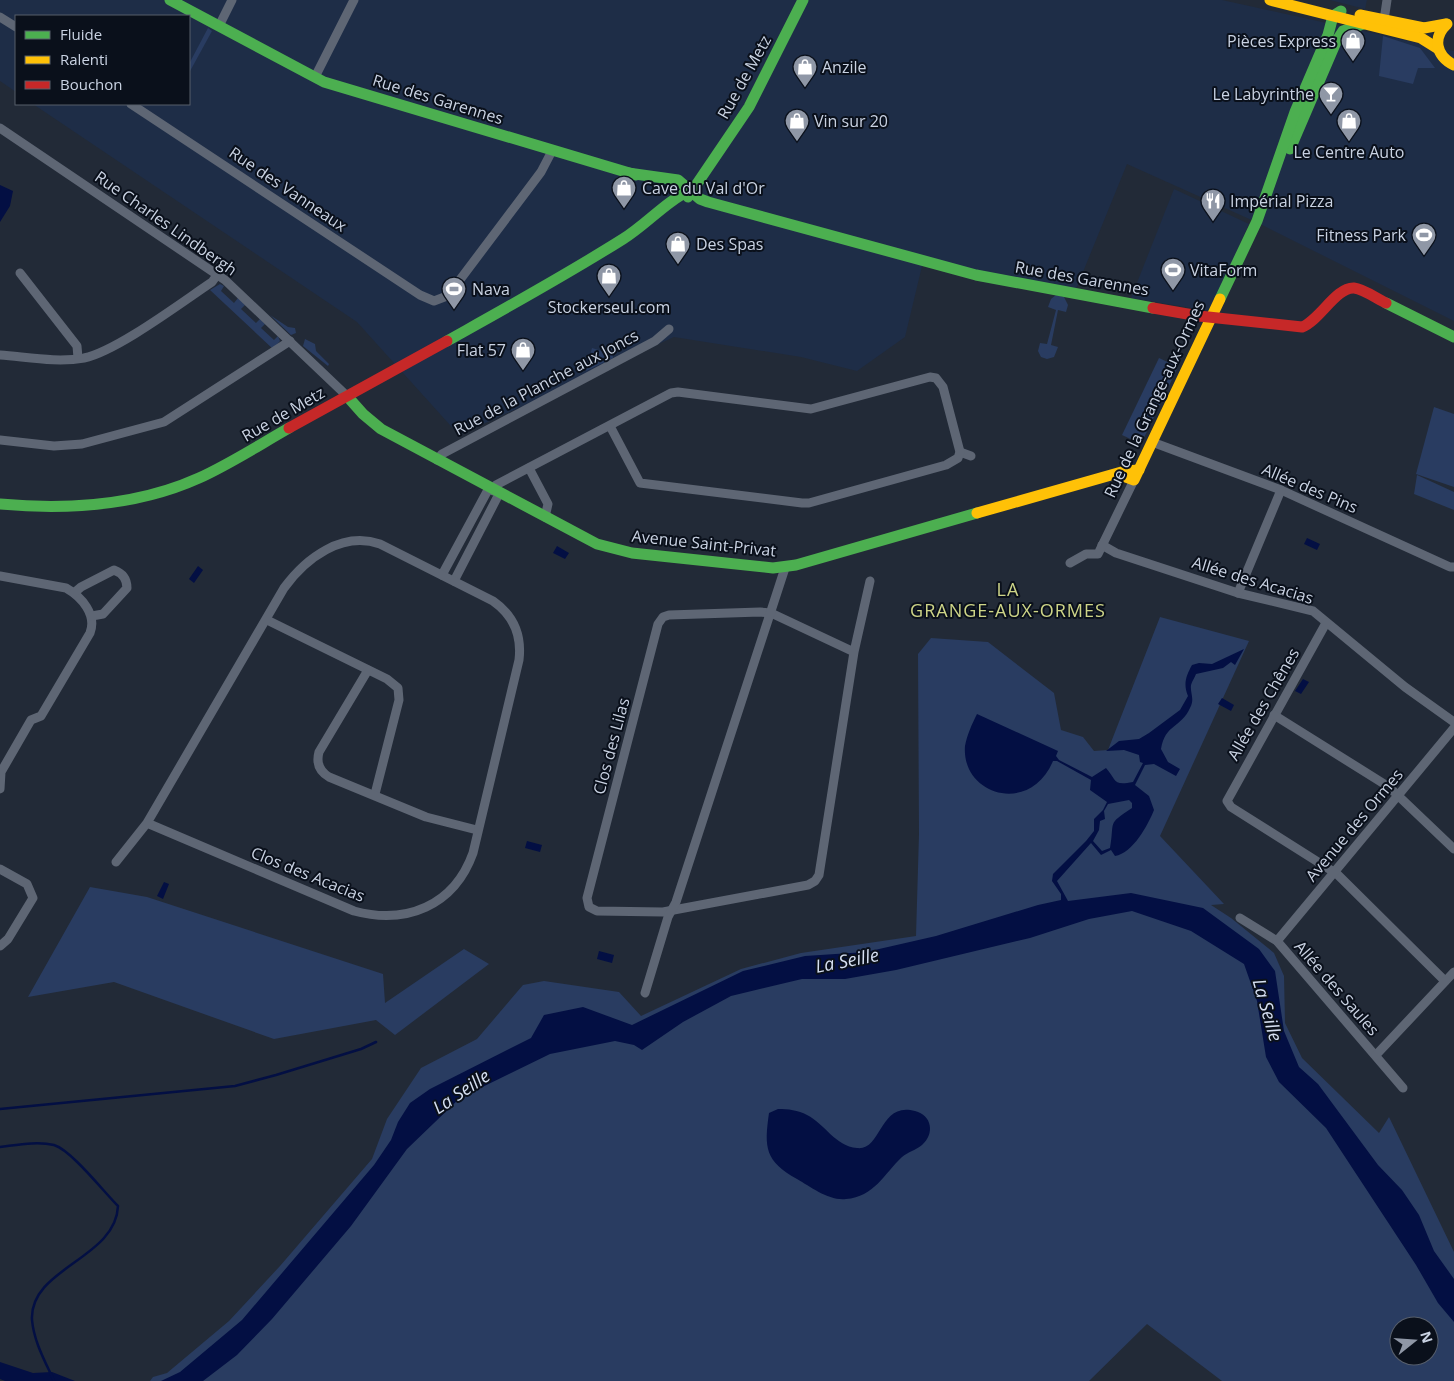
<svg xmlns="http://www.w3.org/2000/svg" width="1454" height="1381" font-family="'Open Sans',sans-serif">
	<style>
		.built { fill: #1e2d47 }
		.green { fill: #293c61; fill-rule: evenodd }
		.water { fill: #030f43; fill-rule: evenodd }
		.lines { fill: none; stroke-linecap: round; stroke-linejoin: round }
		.stream { stroke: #030f43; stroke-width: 2.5 }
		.street { stroke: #5e6674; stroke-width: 9 }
		.fast { stroke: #4caf50; stroke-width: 11 }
		.slow { stroke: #ffc107; stroke-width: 11 }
		.jam { stroke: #c62828; stroke-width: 11 }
		.labels { text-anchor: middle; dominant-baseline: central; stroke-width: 4; stroke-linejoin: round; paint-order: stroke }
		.poi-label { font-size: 16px; fill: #c9d2e2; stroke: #0a101b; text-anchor: start }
		.street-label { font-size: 16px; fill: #c9d2e2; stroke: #0a101b }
		.neighbourhood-label { font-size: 18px; letter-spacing: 1px; fill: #ced588; stroke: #0a101b }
		.water-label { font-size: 18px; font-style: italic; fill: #d6e0f2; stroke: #0a101b }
	</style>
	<rect width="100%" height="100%" fill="#222a37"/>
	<g class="built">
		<polygon points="0,0 1222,0 1454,51 1454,321 1256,222 1127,164 1074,294 923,262 905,337 857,371 801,357 674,337 459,435 357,322 33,104 189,104 189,16 16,16 16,92 0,81"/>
		<polygon points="1330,0 1367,0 1365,9"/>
		<polygon points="1174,189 1249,224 1210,311 1131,298"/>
	</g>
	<g class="green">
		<polygon points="208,28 212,31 189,73 189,64"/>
		<polygon points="1383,36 1420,48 1435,68 1418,68 1413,84 1379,76"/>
		<polygon points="220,284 224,286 221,291 234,303 238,298 245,305 241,309 256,323 260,319 265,324 261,328 274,340 278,336 280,341 273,349 210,290"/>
		<polygon points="1056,295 1064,297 1068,305 1066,312 1058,310 1051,345 1058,347 1054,357 1047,359 1041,357 1038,351 1040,343 1047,344 1056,310 1048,307 1051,299"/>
		<polygon points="270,315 288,327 295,328 296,333 291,335"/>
		<polygon points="305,339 315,344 316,351 329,364 328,366 303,346"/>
		<polygon points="592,348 605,352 612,348 613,358 586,371"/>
		<polygon points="1159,358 1178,367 1141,444 1122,435"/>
		<polygon points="1434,407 1454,414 1454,487 1416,474"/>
		<polygon points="1417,475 1454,492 1454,510 1414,494"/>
		<path d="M1160,617L1249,641L1160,836L1224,904L1211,905L1231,918L1274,953L1284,976L1285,1023L1302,1058L1379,1133L1389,1117L1454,1252V1381H1222L1147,1324L1089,1381H150L153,1377L167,1373L229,1321L280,1266L372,1159L387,1119L421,1068L477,1039L523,985L544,981L619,992L641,1016L741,969L801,953L916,936L919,834L918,654L931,638L988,642L1054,693L1061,730L1083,737L1094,751L1108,750ZM1399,1326H1429V1356H1399Z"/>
		<polygon points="90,887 147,897 383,974 385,1003 464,949 489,964 395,1035 376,1020 274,1039 114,982 28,997"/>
	</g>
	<g class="water">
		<polygon points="0,185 13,191 10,206 0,222"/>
		<polygon points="1307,538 1320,544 1317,550 1304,544"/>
		<polygon points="557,546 569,553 565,559 553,553"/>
		<polygon points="198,566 203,570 194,583 189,579"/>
		<path d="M1244,649L1235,665L1231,662L1223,668L1196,674C1195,677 1192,681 1191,685C1190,693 1195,699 1190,708C1181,728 1165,724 1161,749L1168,762L1180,769L1176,776L1154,764L1145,765L1135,785L1149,796L1154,810C1148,825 1133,853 1115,856L1111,850L1101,855L1091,843L1057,881L1068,901L1131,893L1203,908L1259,949L1275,971L1284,1031L1299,1067L1318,1084L1378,1165L1402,1190L1419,1215L1434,1251L1454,1279V1322L1438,1303L1416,1265L1326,1128L1279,1082L1266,1057L1257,1001L1244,964L1191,931L1132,911L1089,919L1030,938L896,970L845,979H802L731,996L683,1022L642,1050L634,1045L615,1041L550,1054L460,1098L407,1149L351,1226L272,1319L237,1355L203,1381H161L180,1372L242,1320L374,1165L391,1140L398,1122L410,1103L430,1089L531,1038L544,1015L583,1007L632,1025L743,971L805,956L866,952L936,936L1038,905L1061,900V894L1052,881L1053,874L1086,841L1094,831V819L1103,810L1107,802L1090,790L1091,780L1057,761H1053C1030,816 961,795 965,746C967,735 972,724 977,714L1058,751L1056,756L1059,760L1092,777L1106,768C1117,780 1112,786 1133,782L1143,763L1140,762L1139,755L1124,750L1106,751L1119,741L1139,739L1149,733L1180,710L1188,696C1183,684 1186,676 1192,665L1199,663L1212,664ZM1129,800L1132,803V808C1106,825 1115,821 1110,848L1102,851L1093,841L1099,830L1100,821L1105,819L1104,811L1108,804Z"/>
		<polygon points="1303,679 1309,682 1301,694 1295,691"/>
		<polygon points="1222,698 1234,705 1231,711 1218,704"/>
		<polygon points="527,841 542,845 540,852 525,848"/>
		<polygon points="164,882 169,884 163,899 157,896"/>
		<polygon points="599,951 614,955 612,963 597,959"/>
		<path d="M778,1109C788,1109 798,1110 807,1115C825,1124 835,1146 857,1148C882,1151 879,1101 915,1111C932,1115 935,1134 922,1145C916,1150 908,1152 902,1157C884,1174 874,1197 846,1199C829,1201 811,1187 797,1179C765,1161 764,1148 769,1113Z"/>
		<polygon points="0,1362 33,1373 52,1372 75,1381 5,1381 0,1379"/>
	</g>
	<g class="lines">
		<g class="stream">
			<polyline points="0,1109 235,1086 276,1075 361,1049 376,1042"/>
			<path d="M0,1147C17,1145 37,1141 54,1145C71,1150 103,1191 118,1206C116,1259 29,1268 32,1320C34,1342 45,1361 54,1381"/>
		</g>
		<g class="street">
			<polyline points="0,17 16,27"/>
			<polyline points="1384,20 1387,0"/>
			<polyline points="219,26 232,0"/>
			<polyline points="315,77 354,0"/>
			<polyline points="131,104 420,295 434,301 447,296 453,289 541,172 552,151"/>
			<polyline points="0,128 225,280 347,396"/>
			<polyline points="20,273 77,346 78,358"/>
			<path d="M0,355C27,357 57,363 84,358C117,351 182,302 212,282L217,275"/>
			<polyline points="0,440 54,446 82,444 164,422 290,341"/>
			<polyline points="1152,442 1281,490 1450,567 1454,567"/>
			<polyline points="960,452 971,456"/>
			<polyline points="437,460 442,454 655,341 669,329"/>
			<polyline points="529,468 548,504 545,517"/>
			<polyline points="493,491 496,485 671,393 678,392 811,409 930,377 936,378 943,387 960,452 958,458 946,465 809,503 802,503 640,483 610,426"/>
			<polyline points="1102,545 1116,553 1238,593 1313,611 1405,687 1454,722"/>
			<polyline points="1070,563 1086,554 1098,554 1134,480"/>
			<polyline points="442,575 489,488"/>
			<path d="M0,576L66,588C82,597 97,615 90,633L41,716L31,720L1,772L0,789"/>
			<polyline points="454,581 499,494"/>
			<path d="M74,593L81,587L114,570C122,573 127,579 127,588L103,614L92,616"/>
			<polyline points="1238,593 1281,490"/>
			<polyline points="267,620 387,679 398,688 399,700 375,794"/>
			<polyline points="1326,623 1227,801 1231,807 1337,874 1445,981"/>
			<polyline points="854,652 771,613 760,612 669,615 663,617 658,624 587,898 589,907 597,911 663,912 808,885 815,881 819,875 854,652 870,581"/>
			<path d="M368,670L319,752C316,763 319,771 329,777L426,817L477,830"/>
			<polyline points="1274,715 1389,787 1454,849"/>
			<path d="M116,862L147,823L284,588C306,558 342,531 380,544L493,601C513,615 522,635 519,660L473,853C454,906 406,925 354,911L147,823"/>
			<polyline points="0,869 27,884 33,898 8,939 0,946"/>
			<polyline points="1240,918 1277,941 1403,1088"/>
			<polyline points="1277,941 1454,728"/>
			<polyline points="645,993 668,917 676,902 785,568"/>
			<polyline points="1376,1055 1454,972"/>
		</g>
		<g class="fast">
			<polyline points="170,0 324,82 636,175"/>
			<polyline points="1290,149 1336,42 1343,31 1363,24"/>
			<polyline points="628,173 678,180 700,199 708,202 976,275 1153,308"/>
			<polyline points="688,197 749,107 803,0"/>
			<polyline points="1220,299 1257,221 1295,112 1328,35 1333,16 1341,11"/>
			<polyline points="1386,303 1454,337"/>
			<path d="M447,341C506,308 566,275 623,239C647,224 666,201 691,190"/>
			<polyline points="347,396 363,414 381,429 597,544 632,553 773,568 796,565 977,513"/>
			<path d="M0,504C66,510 137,506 199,478C230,464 259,445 289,428"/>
		</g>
		<g class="slow">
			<polyline points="1270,0 1421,38 1437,48"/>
			<polyline points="1360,15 1424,28 1446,24"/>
			<path d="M1447,24C1432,38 1436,56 1454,65"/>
			<polyline points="1118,474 1134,480 1220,299"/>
			<polyline points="977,513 1125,471 1139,470"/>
		</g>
		<g class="jam">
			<path d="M1153,308L1199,316L1302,327C1320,320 1336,287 1354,288C1364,289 1377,299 1386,303"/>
			<polyline points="289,428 447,341"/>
		</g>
	</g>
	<defs>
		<symbol id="shop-pin" viewBox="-11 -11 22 30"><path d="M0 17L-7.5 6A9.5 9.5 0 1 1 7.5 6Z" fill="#8f97a6" stroke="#0a101b"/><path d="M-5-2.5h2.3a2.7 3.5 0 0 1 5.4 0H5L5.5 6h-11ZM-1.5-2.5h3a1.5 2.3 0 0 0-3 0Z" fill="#fff"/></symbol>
		<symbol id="bar-pin" viewBox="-11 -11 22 30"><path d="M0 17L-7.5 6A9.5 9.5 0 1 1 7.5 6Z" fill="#8f97a6" stroke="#0a101b"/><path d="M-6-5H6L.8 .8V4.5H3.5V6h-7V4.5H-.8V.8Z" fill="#fff"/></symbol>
		<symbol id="restaurant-pin" viewBox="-11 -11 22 30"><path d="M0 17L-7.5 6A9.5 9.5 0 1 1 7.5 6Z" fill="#8f97a6" stroke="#0a101b"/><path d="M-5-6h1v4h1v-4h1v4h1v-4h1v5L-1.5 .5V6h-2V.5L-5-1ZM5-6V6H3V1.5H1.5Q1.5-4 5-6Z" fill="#fff"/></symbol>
		<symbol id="stadium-pin" viewBox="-11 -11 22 30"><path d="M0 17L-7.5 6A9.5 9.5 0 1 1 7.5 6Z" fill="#8f97a6" stroke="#0a101b"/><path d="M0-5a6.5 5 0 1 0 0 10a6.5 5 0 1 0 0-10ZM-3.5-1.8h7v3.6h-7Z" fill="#fff"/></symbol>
	</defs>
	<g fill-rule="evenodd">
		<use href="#shop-pin" x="1339" y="27" width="28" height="38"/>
		<use href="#shop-pin" x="791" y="53" width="28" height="38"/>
		<use href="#bar-pin" x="1317" y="80" width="28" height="38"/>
		<use href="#shop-pin" x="783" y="107" width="28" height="38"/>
		<use href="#shop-pin" x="1335" y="107" width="28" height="38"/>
		<use href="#shop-pin" x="610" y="174" width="28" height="38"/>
		<use href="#restaurant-pin" x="1199" y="187" width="28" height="38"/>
		<use href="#stadium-pin" x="1410" y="221" width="28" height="38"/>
		<use href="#shop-pin" x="664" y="230" width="28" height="38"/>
		<use href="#stadium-pin" x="1159" y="256" width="28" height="38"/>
		<use href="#shop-pin" x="595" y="262" width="28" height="38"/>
		<use href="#stadium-pin" x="440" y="275" width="28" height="38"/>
		<use href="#shop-pin" x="509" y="336" width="28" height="38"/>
	</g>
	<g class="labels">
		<g class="poi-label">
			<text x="1336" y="41" text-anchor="end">Pièces Express</text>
			<text x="822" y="67">Anzile</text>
			<text x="1314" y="94" text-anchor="end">Le Labyrinthe</text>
			<text x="814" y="121">Vin sur 20</text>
			<text x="1349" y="152" text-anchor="middle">Le Centre Auto</text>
			<text x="642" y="188">Cave du Val d'Or</text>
			<text x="1230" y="201">Impérial Pizza</text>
			<text x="1406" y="235" text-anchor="end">Fitness Park</text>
			<text x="696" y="244">Des Spas</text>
			<text x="1190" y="270">VitaForm</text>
			<text x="472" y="289">Nava</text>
			<text x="609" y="307" text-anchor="middle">Stockerseul.com</text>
			<text x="506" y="350" text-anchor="end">Flat 57</text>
		</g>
		<g class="street-label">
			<text transform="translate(744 77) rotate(-61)">Rue de Metz</text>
			<text transform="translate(438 99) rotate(17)">Rue des Garennes</text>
			<text transform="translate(288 189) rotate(34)">Rue des Vanneaux</text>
			<text transform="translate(166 223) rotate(35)">Rue Charles Lindbergh</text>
			<text transform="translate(1082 278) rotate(10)">Rue des Garennes</text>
			<text transform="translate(546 382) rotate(-28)">Rue de la Planche aux Joncs</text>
			<text transform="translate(1154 399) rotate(-65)">Rue de la Grange-aux-Ormes</text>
			<text transform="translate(283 414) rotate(-30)">Rue de Metz</text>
			<text transform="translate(1310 488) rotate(23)">Allée des Pins</text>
			<text transform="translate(704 543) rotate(6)">Avenue Saint-Privat</text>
			<text transform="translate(1253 580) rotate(17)">Allée des Acacias</text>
			<text transform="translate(1263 704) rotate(-60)">Allée des Chênes</text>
			<text transform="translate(611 746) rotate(-75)">Clos des Lilas</text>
			<text transform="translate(1354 825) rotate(-50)">Avenue des Ormes</text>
			<text transform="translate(308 874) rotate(22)">Clos des Acacias</text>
			<text transform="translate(1337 988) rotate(49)">Allée des Saules</text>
		</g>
		<g class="neighbourhood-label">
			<text x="1008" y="589">LA<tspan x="1008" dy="21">GRANGE-AUX-ORMES</tspan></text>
		</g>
		<g class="water-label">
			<text transform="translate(847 960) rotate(-11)">La Seille</text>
			<text transform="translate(1268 1010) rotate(74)">La Seille</text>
			<text transform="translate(461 1091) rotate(-34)">La Seille</text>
		</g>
	</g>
	<rect x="15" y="15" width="175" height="90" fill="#0a101b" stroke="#565e6b"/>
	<rect x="25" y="31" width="25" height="8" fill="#4caf50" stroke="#565e6b"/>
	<text x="60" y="40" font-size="15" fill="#c9d2e2">Fluide</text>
	<rect x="25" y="56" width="25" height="8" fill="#ffc107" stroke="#565e6b"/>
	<text x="60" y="65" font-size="15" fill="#c9d2e2">Ralenti</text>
	<rect x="25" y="81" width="25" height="8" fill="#c62828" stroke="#565e6b"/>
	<text x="60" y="90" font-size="15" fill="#c9d2e2">Bouchon</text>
	<g transform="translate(1414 1341) rotate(73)"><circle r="24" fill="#0a101b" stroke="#565e6b"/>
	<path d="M0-4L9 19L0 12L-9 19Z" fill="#8f97a6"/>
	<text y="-8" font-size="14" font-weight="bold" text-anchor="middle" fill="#c9d2e2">N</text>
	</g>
</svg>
